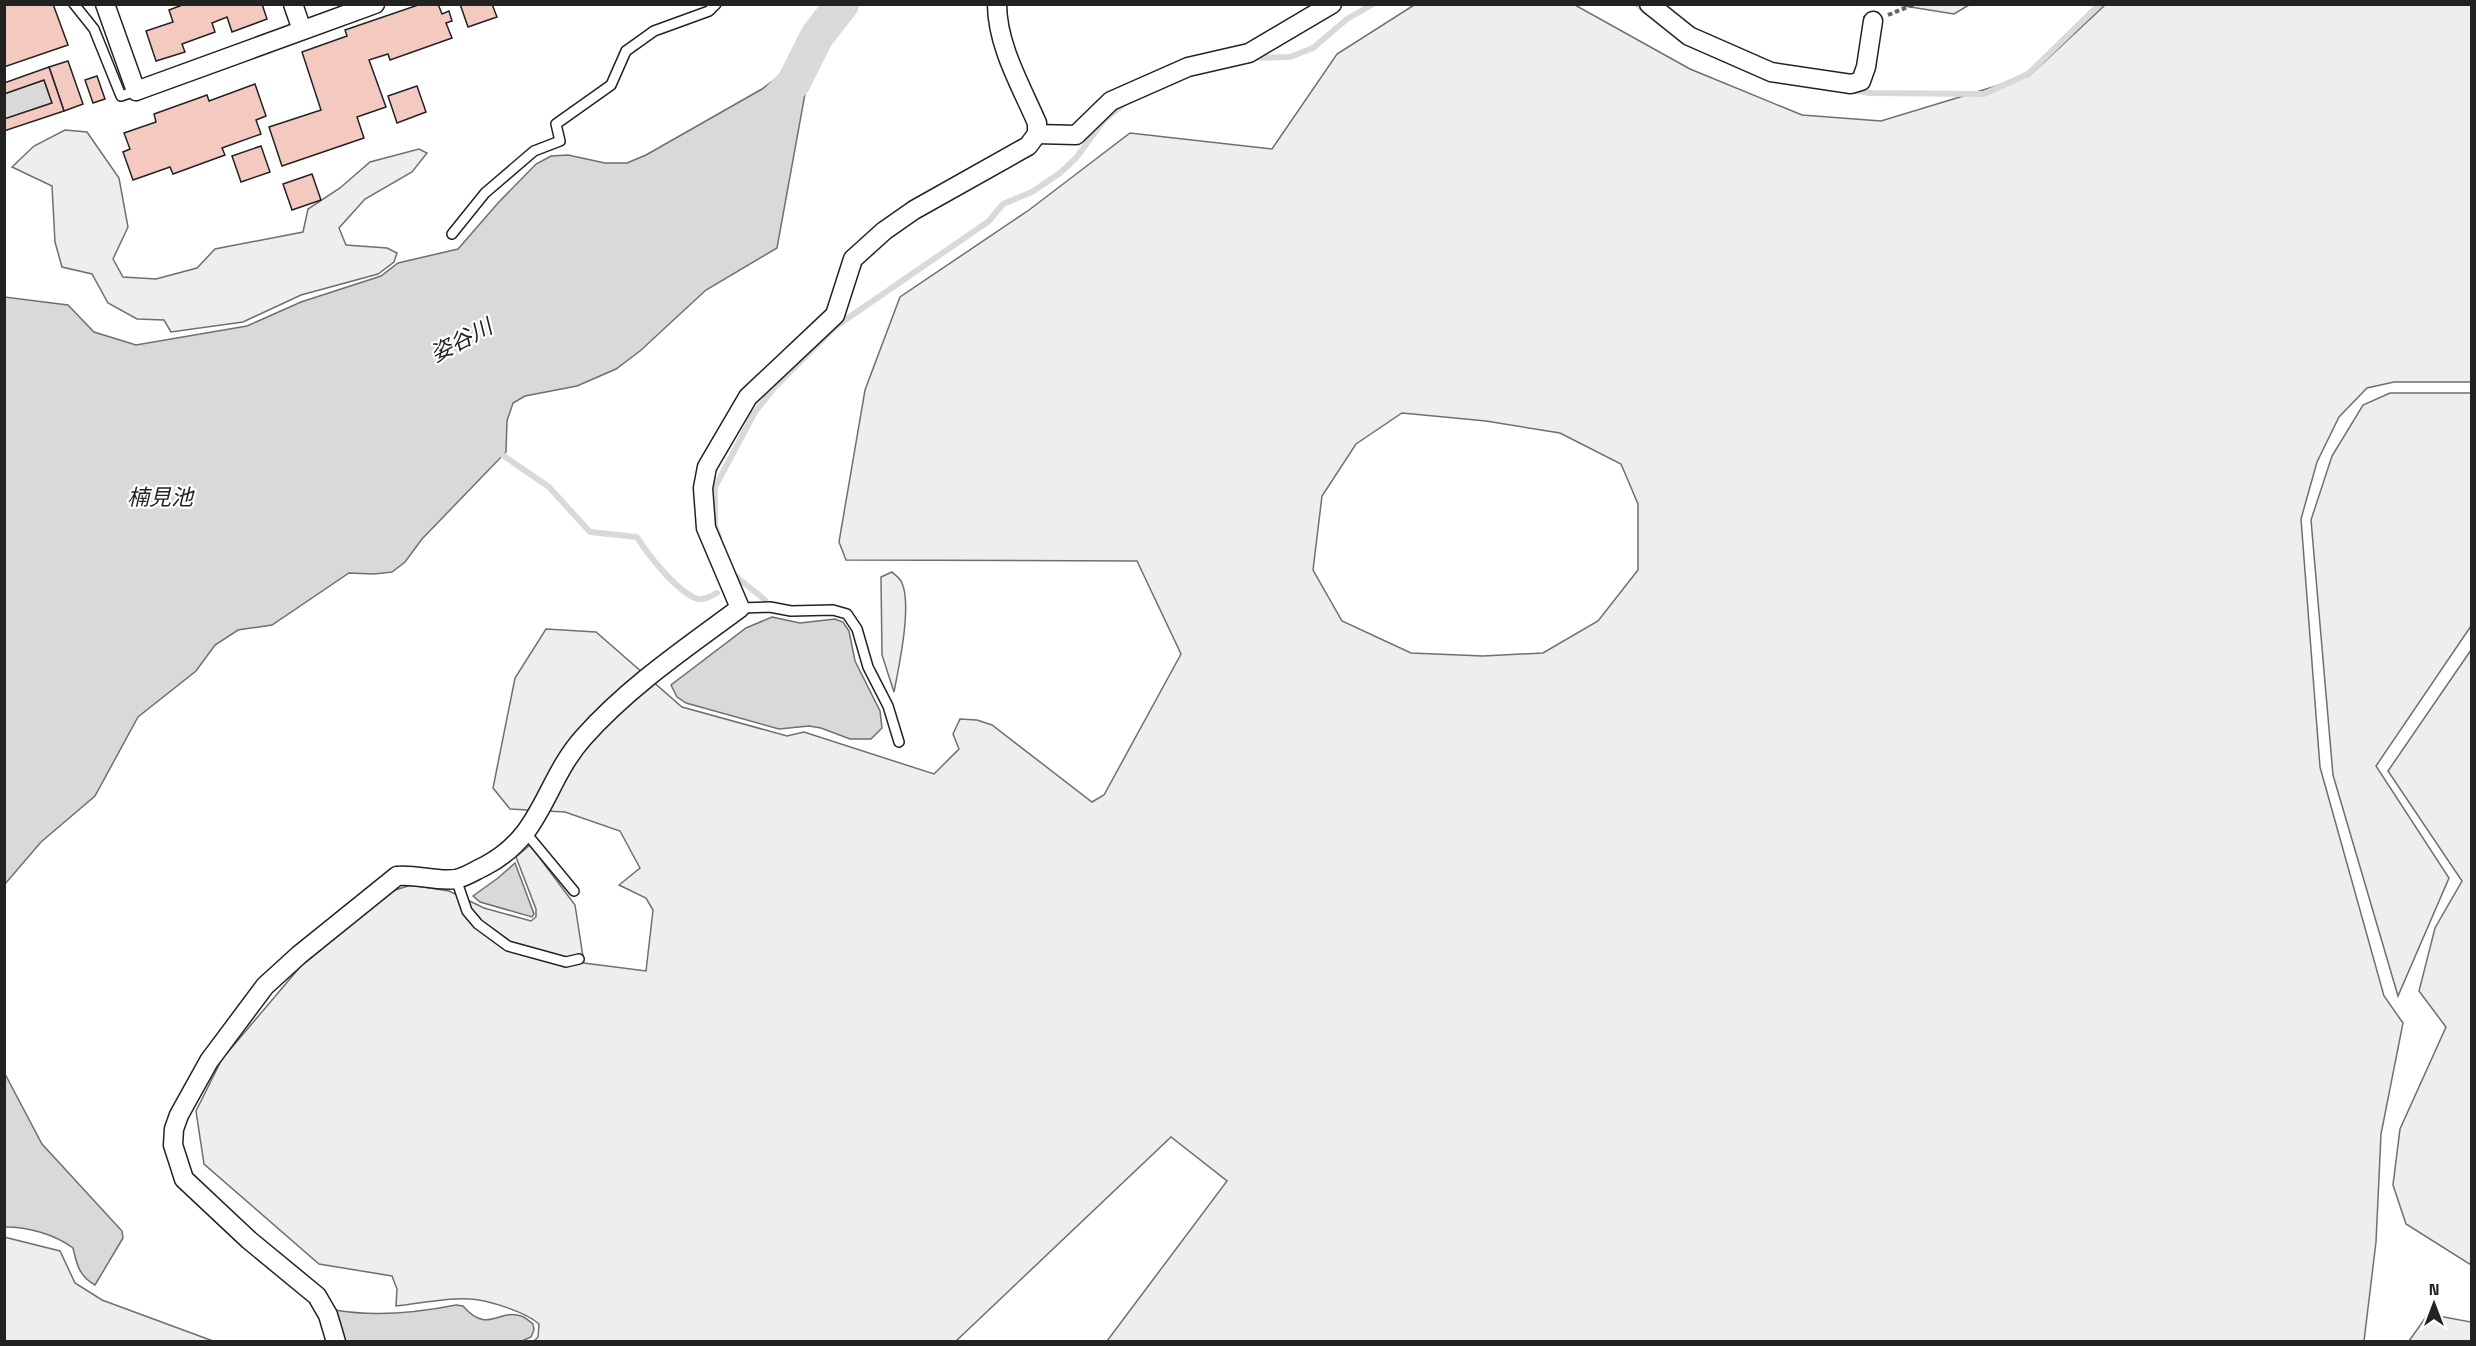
<svg xmlns="http://www.w3.org/2000/svg" width="2476" height="1346" font-family="'Space Grotesk','Noto Sans JP',sans-serif">
	<style>
		.green { fill: #eee; stroke: #6f6f6f; stroke-width: 1.5; fill-rule: evenodd }
		.water { fill: #d9d9d9; stroke: #6f6f6f; stroke-width: 1.5 }
		.lines { fill: none; stroke-linecap: round; stroke-linejoin: round }
		.stream { stroke: #d9d9d9; stroke-width: 6 }
		.river { stroke: #d9d9d9; stroke-width: 34 }
		.building { fill: #f3c9c0; stroke: #222; stroke-width: 1.5 }
		.lane-casing { stroke: #222; stroke-width: 12 }
		.street-casing { stroke: #222; stroke-width: 21 }
		.path { stroke: #646464; stroke-width: 4; stroke-dasharray: 4.5 3; stroke-linecap: butt }
		.lane { stroke: #fff; stroke-width: 9 }
		.street { stroke: #fff; stroke-width: 18 }
		.labels { text-anchor: middle; dominant-baseline: central; stroke-width: 4.5; stroke-linejoin: round; paint-order: stroke }
		.water-label { font-size: 22px; font-style: italic; fill: #222; stroke: #fff }
	</style>
	<rect width="100%" height="100%" fill="#fff"/>
	<g class="green">
		<path d="M1414,5H1575L1690,69L1802,115L1881,121L2029,76L2105,5H2471V382H2394L2367,388L2339,417L2317,462L2301,519L2320,767L2384,996L2403,1023L2381,1134L2376,1242L2364,1341H1107L1227,1181L1171,1137L956,1341H534L538,1337L539,1324C526,1312 488,1300 470,1299C449,1297 417,1304 396,1306L397,1289L392,1276L319,1264L204,1164L196,1111L222,1059L300,967L392,891L411,885L449,891L484,908L531,921L536,917V909L516,857L530,845L575,905L584,963L646,971L653,910L646,898L619,885L640,868L620,831L565,812L510,809L493,788L515,678L546,629L596,632L682,707L787,736L804,732L934,774L959,749L953,734L960,719L977,720L992,725L1092,802L1104,795L1181,654L1137,561L846,560L839,542L865,390L900,297L1029,210L1130,133L1272,149L1337,54ZM1402,413L1486,421L1560,433L1621,464L1638,504V570L1598,621L1543,653L1483,656L1411,653L1342,621L1313,570L1322,496L1356,444Z"/>
		<polygon points="1898,5 1969,4 1969,5 1954,14"/>
		<polygon points="65,130 87,132 119,178 128,227 113,259 123,277 156,279 197,268 215,249 303,232 308,209 340,188 370,162 419,149 427,153 412,172 365,199 339,228 346,245 387,248 397,253 394,262 378,274 301,295 243,322 171,332 164,320 137,319 108,303 92,274 62,267 55,242 52,186 12,167 34,146"/>
		<polygon points="2390,393 2472,393 2471,626 2376,766 2449,878 2398,996 2333,775 2311,520 2332,456 2363,405"/>
		<path d="M892,572C896,576 900,578 902,583C912,606 899,666 894,692L882,655L881,577Z"/>
		<polygon points="2471,650 2471,1265 2406,1224 2393,1185 2400,1129 2446,1027 2419,991 2435,928 2462,881 2388,771"/>
		<polygon points="4,1237 60,1251 75,1283 102,1300 213,1341 5,1341"/>
		<polygon points="2428,1314 2471,1322 2471,1341 2409,1341"/>
	</g>
	<g class="water">
		<polygon points="786,71 807,83 777,248 706,290 640,351 616,369 577,386 525,396 513,403 507,421 506,452 422,539 405,562 392,572 374,574 349,573 272,625 238,630 215,645 196,671 138,717 95,796 41,842 5,884 5,297 68,305 94,332 136,345 247,326 301,302 381,276 398,263 458,249 498,203 536,164 551,156 568,155 605,163 627,163 646,155 762,89"/>
		<polygon points="44,80 52,103 5,119 4,94"/>
		<polygon points="772,617 800,623 835,619 843,622 849,631 855,661 880,711 882,728 871,739 850,739 821,728 809,726 779,729 686,703 677,697 671,685 746,628"/>
		<polygon points="515,863 534,914 532,917 480,902 473,896 498,878"/>
		<path d="M5,1074L42,1144L122,1231L123,1238L95,1285C79,1276 77,1265 73,1248C54,1234 28,1227 5,1227Z"/>
		<path d="M456,1305L463,1306C488,1335 499,1308 521,1316C525,1317 529,1321 533,1324L534,1330L531,1337L522,1341H345L335,1310C375,1317 416,1313 456,1305Z"/>
	</g>
	<g class="lines">
		<g class="stream">
			<polyline points="1637,4 1646,12"/>
			<polyline points="1253,58 1290,57 1313,48 1347,19 1373,4"/>
			<polyline points="1851,90 1870,93 1984,94 2028,74 2100,4"/>
			<path d="M498,452L549,487L590,532L637,537C648,555 675,589 695,598C703,601 709,597 717,593"/>
			<polyline points="719,537 715,526 715,487 755,412 775,387 835,327 989,221 1003,204 1032,192 1060,173 1076,158 1104,120 1125,103"/>
			<polyline points="733,574 765,600"/>
		</g>
		<polyline class="river" points="766,112 794,82 817,36 842,4"/>
	</g>
	<g class="building">
		<polygon points="4,4 53,4 68,45 4,67"/>
		<polygon points="185,4 262,4 267,19 232,32 227,17 212,23 215,32 182,44 185,52 156,61 146,31 173,22 169,10"/>
		<polygon points="421,4 438,4 442,14 449,11 452,21 446,23 452,38 390,60 388,54 369,60 386,107 357,117 364,138 282,166 269,127 321,110 302,52 347,36 345,30"/>
		<polygon points="460,4 492,4 497,17 468,27"/>
		<polygon points="68,61 83,104 64,111 49,67"/>
		<polygon points="49,67 64,111 4,131 4,119 52,103 44,80 4,94 4,83"/>
		<polygon points="97,76 105,99 93,103 85,80"/>
		<polygon points="255,84 266,116 256,120 261,134 222,148 225,155 173,174 170,167 133,180 123,152 130,149 124,133 156,122 154,114 207,95 209,101"/>
		<polygon points="417,86 426,112 397,123 388,96"/>
		<polygon points="261,146 270,172 241,182 232,156"/>
		<polygon points="312,174 321,200 292,210 283,184"/>
	</g>
	<g class="lines">
		<defs>
			<g id="lane">
				<polyline points="74,4 94,29 121,96 136,91"/>
				<polyline points="452,234 485,193 534,151 560,141 556,124 611,85 626,51 654,31 709,11 716,4"/>
				<polyline points="740,608 770,607 791,611 833,610 847,614 857,629 868,667 888,706 899,742"/>
				<polyline points="526,833 574,891"/>
				<polyline points="456,879 467,911 478,924 508,946 566,962 579,959"/>
			</g>
			<g id="street">
				<polyline points="105,4 136,91 375,4"/>
				<polyline points="293,4 302,30"/>
				<polyline points="1649,4 1689,36 1771,72 1851,84 1861,81 1866,67 1873,21"/>
				<polyline points="1037,134 1076,135 1111,101 1188,67 1249,53 1332,4"/>
				<path d="M336,1342L328,1315L317,1296L249,1240L184,1179L173,1145L174,1129L179,1115L209,1061L265,986L299,955L397,876C417,874 437,882 456,879C466,877 476,870 485,866C543,836 544,782 583,738C628,687 686,648 740,608L706,528L703,488L707,467L748,397L835,315L853,259L884,231L914,210L1028,146L1037,134V123C1021,86 997,45 997,4"/>
			</g>
		</defs>
		<use href="#lane" class="lane-casing"/>
		<use href="#street" class="street-casing"/>
		<polyline class="path" points="1888,15 1915,4"/>
		<use href="#lane" class="lane"/>
		<use href="#street" class="street"/>
	</g>
	<g class="labels">
		<g class="water-label">
			<text transform="translate(461 340) rotate(-28)">姿谷川</text>
			<text x="160" y="497">楠見池</text>
		</g>
	</g>
	<rect width="2476" height="1346" fill="none" stroke="#222222" stroke-width="12"/>
	<g transform="translate(2434 1304)" stroke="#ffffff" stroke-width="4.5" paint-order="stroke">
	<path d="M0-4.5L10 22L0 15L-10 22Z" fill="#222222"/>
	<text y="-9" font-size="16" font-weight="bold" text-anchor="middle" fill="#222222">N</text>
	</g>
</svg>
